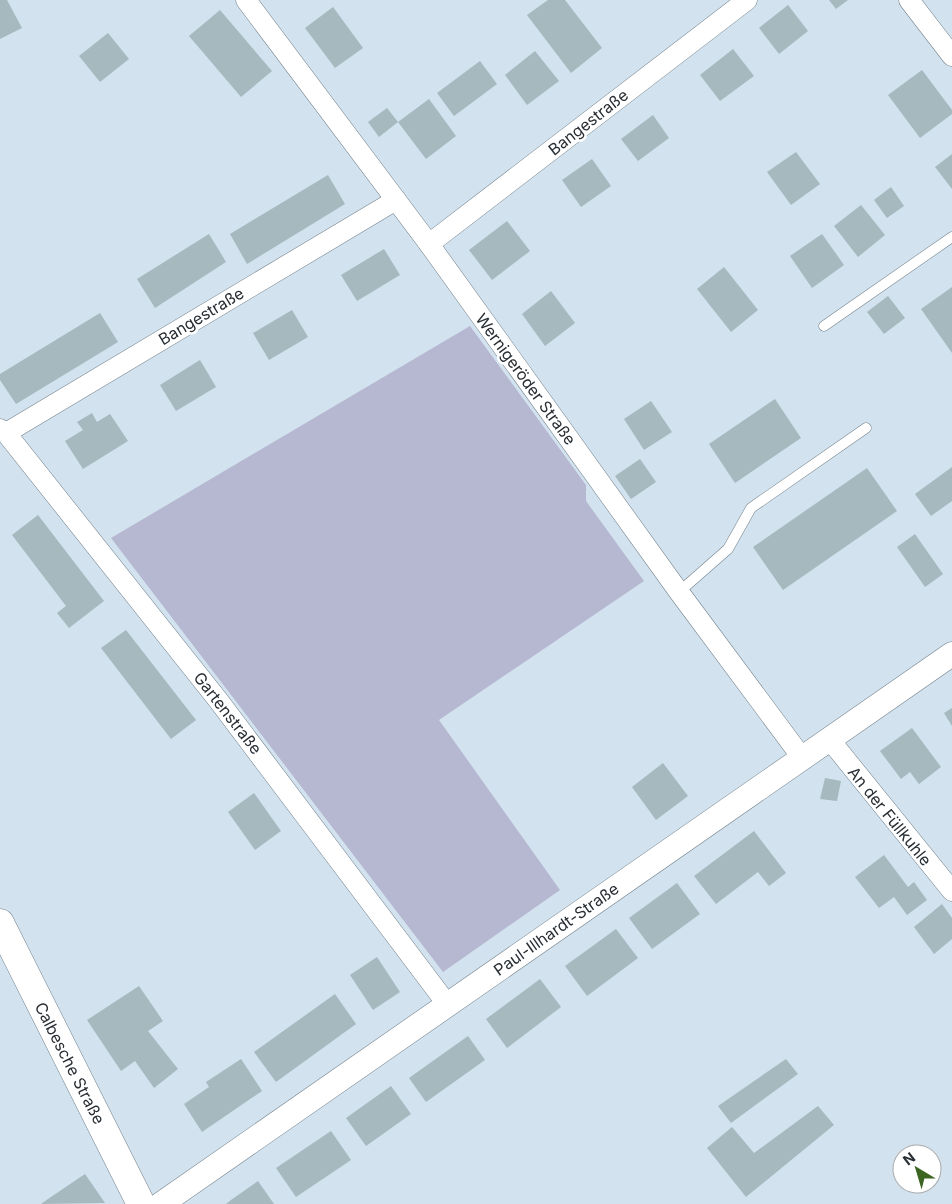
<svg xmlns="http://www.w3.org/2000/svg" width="952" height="1204" font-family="Inter,sans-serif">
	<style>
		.green { fill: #b6b8d1 }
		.building { fill: #a5b9bf }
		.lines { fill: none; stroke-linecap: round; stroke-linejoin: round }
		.service-casing { stroke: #72808b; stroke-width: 11 }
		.minor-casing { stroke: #72808b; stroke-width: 21 }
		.tertiary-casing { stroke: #72808b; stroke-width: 25 }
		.secondary-casing { stroke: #72808b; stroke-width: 29 }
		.service { stroke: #fff; stroke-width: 10 }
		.minor { stroke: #fff; stroke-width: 20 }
		.tertiary { stroke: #fff; stroke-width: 24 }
		.secondary { stroke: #fff; stroke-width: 28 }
		.labels { text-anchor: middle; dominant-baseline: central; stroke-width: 5; stroke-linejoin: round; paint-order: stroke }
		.street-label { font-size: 16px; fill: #282e33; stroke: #fff }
	</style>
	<rect width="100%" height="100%" fill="#d2e2ee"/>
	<polygon class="green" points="470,326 586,485 586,501 644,581 439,720 560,890 443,972 111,538"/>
	<g class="building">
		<polygon points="0,0 7,0 22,28 0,39"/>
		<polygon points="548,0 565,0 602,48 571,73 527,15"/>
		<polygon points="829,0 848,0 836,9"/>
		<polygon points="788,5 808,31 779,54 759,28"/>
		<polygon points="333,7 363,48 335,68 305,28"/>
		<polygon points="220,10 272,71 241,97 189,36"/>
		<polygon points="108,33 129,59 100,82 79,56"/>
		<polygon points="733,49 754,76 720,101 700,75"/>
		<polygon points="535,51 559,81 527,105 505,75"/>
		<polygon points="480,61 497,84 454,116 437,93"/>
		<polygon points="922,70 952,110 952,114 920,138 888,95"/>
		<polygon points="429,99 456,136 426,159 398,122 379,137 368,122 387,108 398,122"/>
		<polygon points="653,115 669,138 638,161 621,139"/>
		<polygon points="796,152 820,184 791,205 767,172"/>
		<polygon points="952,154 952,189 935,167"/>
		<polygon points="592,159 611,186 581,207 562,180"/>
		<polygon points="328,175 345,204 247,264 230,234"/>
		<polygon points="891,187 904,206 887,218 874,200"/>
		<polygon points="861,205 885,235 858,257 834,226"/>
		<polygon points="507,221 530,251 492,280 469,250"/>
		<polygon points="209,234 226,262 155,308 137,279"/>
		<polygon points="822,234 844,265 812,288 790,256"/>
		<polygon points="384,249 400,275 357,301 341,275"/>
		<polygon points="724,267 758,310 731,332 697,289"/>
		<polygon points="952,287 952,353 921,309"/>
		<polygon points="551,291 575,323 545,346 522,314"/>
		<polygon points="888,296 905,318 884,334 867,312"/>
		<polygon points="292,310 308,337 269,360 253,333"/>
		<polygon points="100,313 118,342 16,404 0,380 0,374"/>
		<polygon points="200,360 216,387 176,411 160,385"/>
		<polygon points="775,399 801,438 735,483 709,444"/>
		<polygon points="651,401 672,432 644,450 624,419"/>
		<polygon points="92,413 97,422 110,414 128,441 83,469 65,441 83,430 77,422"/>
		<polygon points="640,459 656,482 631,499 615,476"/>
		<polygon points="952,467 952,501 931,516 915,494"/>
		<polygon points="867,468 897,511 783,590 753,547"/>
		<polygon points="38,515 104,601 69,628 57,613 66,606 12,535"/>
		<polygon points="915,534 943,574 925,587 897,547"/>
		<polygon points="126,630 196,720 171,739 101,648"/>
		<polygon points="952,708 952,726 944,713"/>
		<polygon points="912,728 941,767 919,784 910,772 901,779 880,751"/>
		<polygon points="663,763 688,796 656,820 632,787"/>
		<polygon points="825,778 841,781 837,801 820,799"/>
		<polygon points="254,793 281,831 255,850 228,812"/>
		<polygon points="754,831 786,873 769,886 758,872 716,904 694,876"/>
		<polygon points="884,855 908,887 914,882 927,900 907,915 894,897 879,908 855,877"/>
		<polygon points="677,883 700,914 652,949 629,918"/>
		<polygon points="942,904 952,918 952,939 934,954 914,927"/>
		<polygon points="616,929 638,958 587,996 565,966"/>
		<polygon points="377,957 400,992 373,1010 350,975"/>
		<polygon points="540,979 561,1007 507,1048 486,1019"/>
		<polygon points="139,986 163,1021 148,1031 178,1069 154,1088 135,1061 121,1071 87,1020"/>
		<polygon points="335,994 356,1024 276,1082 254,1052"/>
		<polygon points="468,1036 485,1060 426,1102 409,1078"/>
		<polygon points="241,1059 262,1091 202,1132 184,1104 209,1087 206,1082"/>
		<polygon points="786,1059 798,1074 731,1123 718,1106"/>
		<polygon points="391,1086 411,1114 366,1146 346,1118"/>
		<polygon points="818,1106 834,1125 746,1197 707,1148 732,1127 754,1153"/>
		<polygon points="331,1131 351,1160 296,1197 276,1168"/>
		<polygon points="85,1174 105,1203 41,1204 48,1199"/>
		<polygon points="258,1181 274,1204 226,1204 231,1200"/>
	</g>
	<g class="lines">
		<defs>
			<g id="service">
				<polyline points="824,326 952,237"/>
				<polyline points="679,592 728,549 751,508 866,428"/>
			</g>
			<g id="minor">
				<polyline points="246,0 429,244 679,592 803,759"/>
				<polyline points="909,0 952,56"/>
				<polyline points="429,244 747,0"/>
				<polyline points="0,429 6,433 218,700 447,1004"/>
				<polyline points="6,433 396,200"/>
				<polyline points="830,740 952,891"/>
			</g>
			<polyline id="tertiary" points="161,1204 952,654"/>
			<polyline id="secondary" points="0,923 141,1204"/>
		</defs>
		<use href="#service" class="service-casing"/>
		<use href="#minor" class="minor-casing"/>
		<use href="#tertiary" class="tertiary-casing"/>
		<use href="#secondary" class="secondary-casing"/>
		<use href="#service" class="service"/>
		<use href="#minor" class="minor"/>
		<use href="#tertiary" class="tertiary"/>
		<use href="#secondary" class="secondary"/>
	</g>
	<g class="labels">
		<g class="street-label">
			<text transform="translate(588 122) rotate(-38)">Bangestraße</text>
			<text transform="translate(201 316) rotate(-31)">Bangestraße</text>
			<text transform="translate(526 379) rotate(54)">Wernigeröder Straße</text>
			<text transform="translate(228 713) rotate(52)">Gartenstraße</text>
			<text transform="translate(890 816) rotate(51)">An der Füllkuhle</text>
			<text transform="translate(556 929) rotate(-35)">Paul-Illhardt-Straße</text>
			<text transform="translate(70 1063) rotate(63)">Calbesche Straße</text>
		</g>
	</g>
	<g transform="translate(917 1169) rotate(322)"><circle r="24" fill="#ffffff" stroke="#a9abad"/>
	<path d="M0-4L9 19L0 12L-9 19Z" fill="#3c6521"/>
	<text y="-8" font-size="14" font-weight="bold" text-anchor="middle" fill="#282e33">N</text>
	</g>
</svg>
